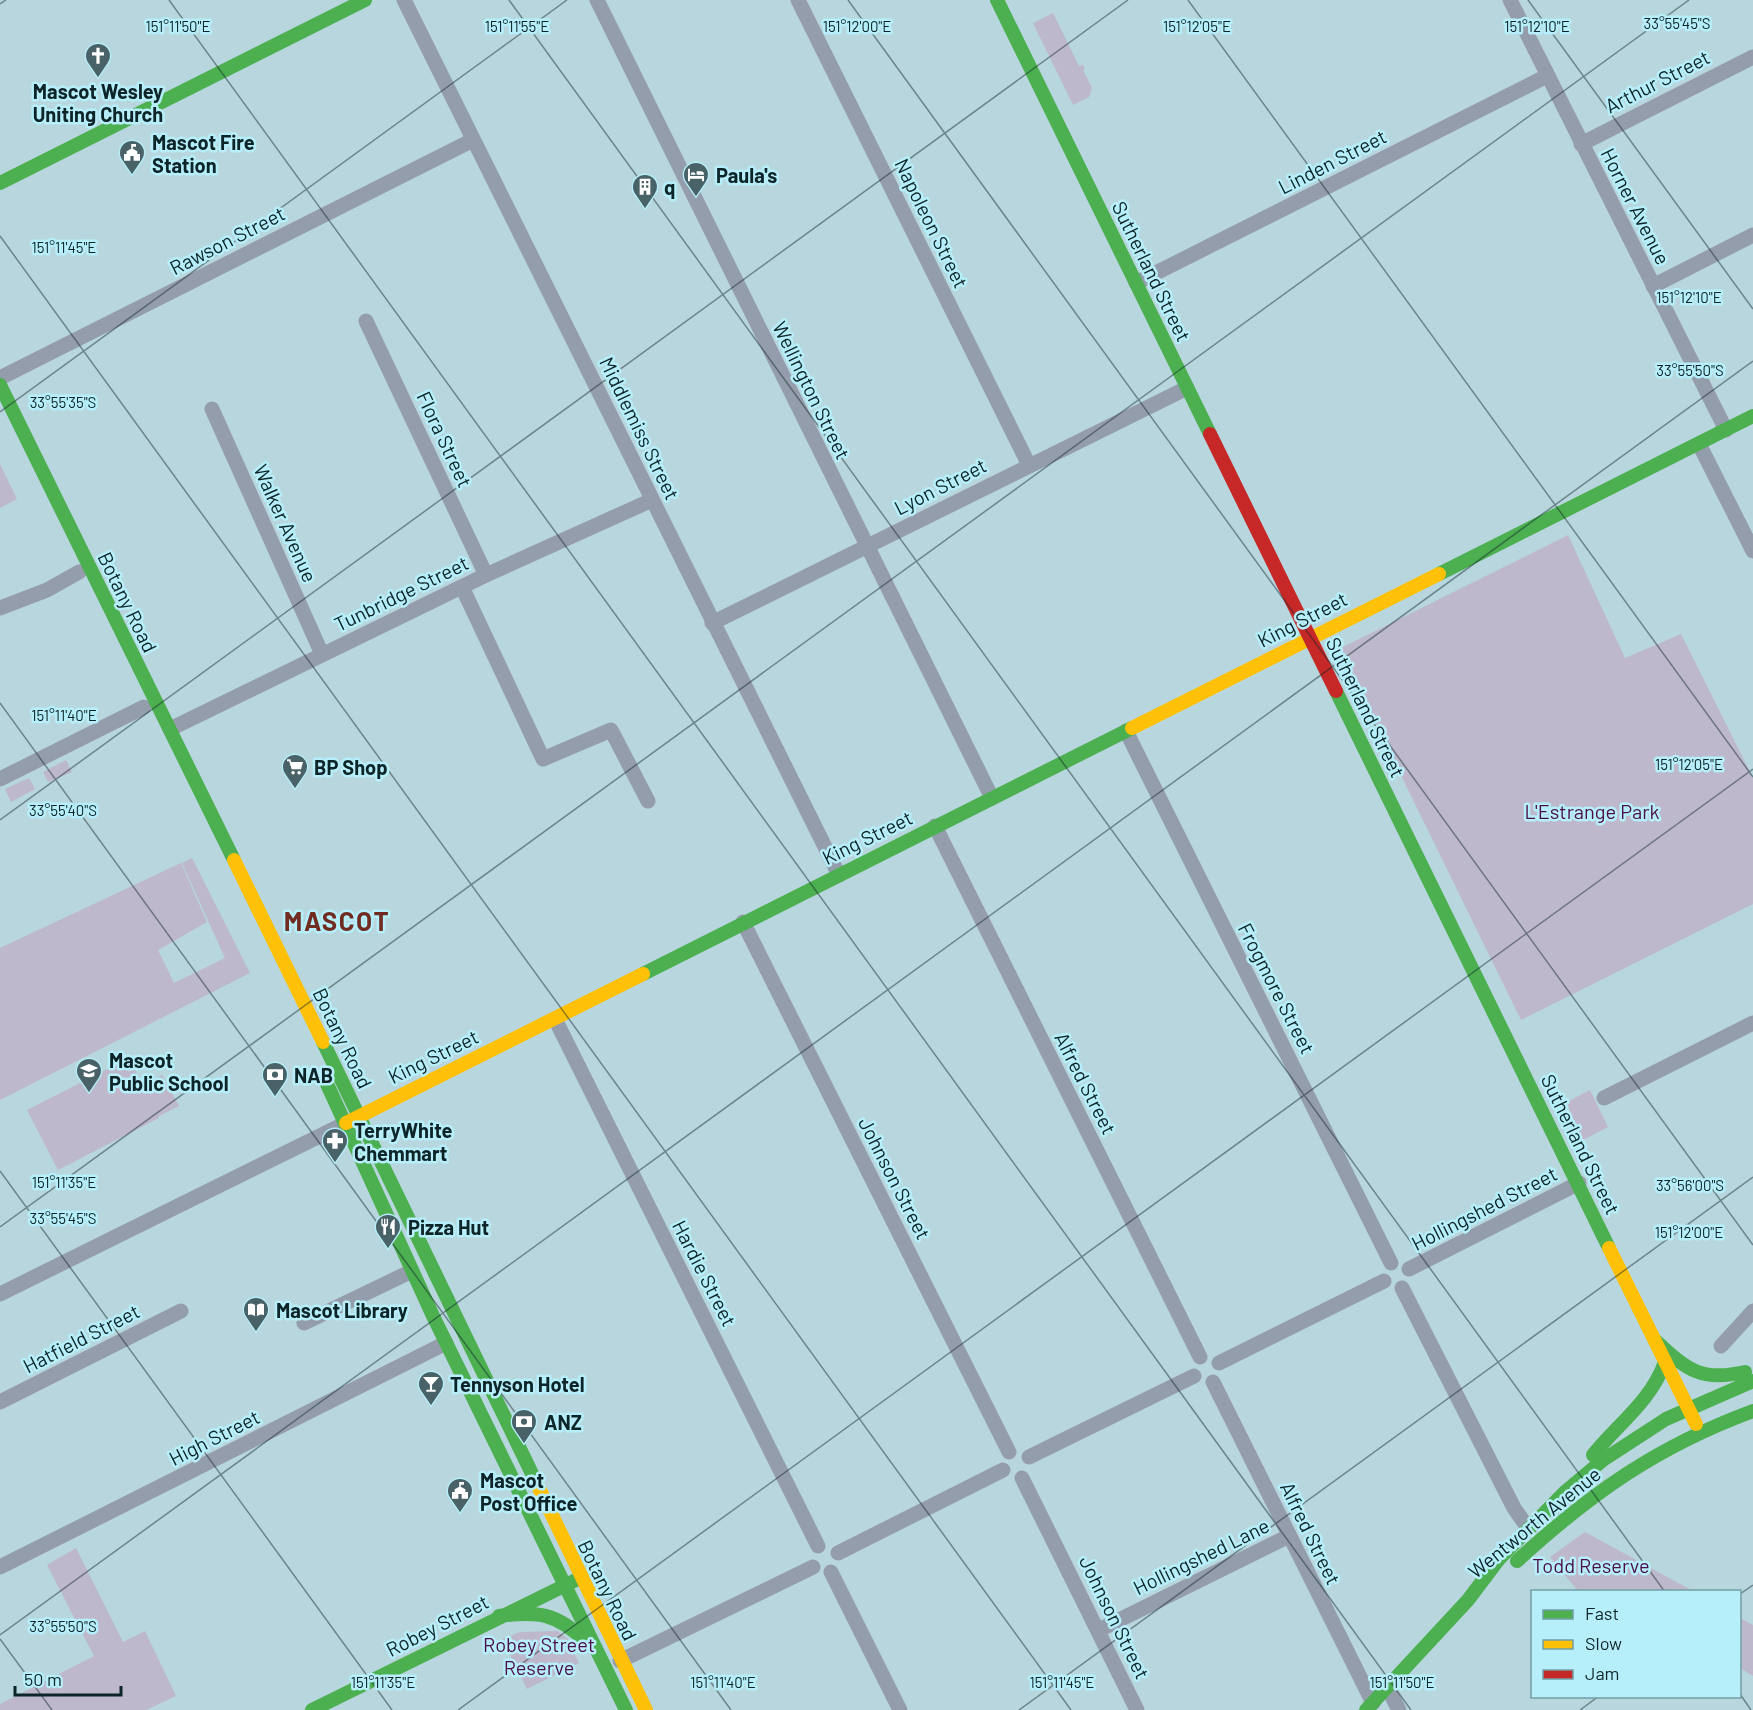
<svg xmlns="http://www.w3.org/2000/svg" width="1753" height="1710" font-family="Barlow,sans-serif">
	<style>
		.green { fill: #bdb8cb }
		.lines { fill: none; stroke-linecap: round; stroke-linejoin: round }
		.street { stroke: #949dab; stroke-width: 15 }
		.fast { stroke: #4caf50; stroke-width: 14 }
		.slow { stroke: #ffc107; stroke-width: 14 }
		.jam { stroke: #c62828; stroke-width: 14 }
		.ticks { fill: none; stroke: #0d2428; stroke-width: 1.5; stroke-opacity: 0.45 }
		.labels { text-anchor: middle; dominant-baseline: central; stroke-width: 5; stroke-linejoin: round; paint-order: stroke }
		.street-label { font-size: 20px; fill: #0d2428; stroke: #b6effa }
		.poi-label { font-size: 20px; font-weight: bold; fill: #0d2428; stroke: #b6effa; text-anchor: start }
		.park-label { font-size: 20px; fill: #4c0d48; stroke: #b6effa }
		.district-label { font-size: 26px; font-weight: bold; letter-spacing: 1.5px; fill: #712c22; stroke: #b6effa }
		.ticks-label { font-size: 15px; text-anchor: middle; fill: #0d2428; stroke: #b6effa; stroke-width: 5; stroke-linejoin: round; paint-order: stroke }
	</style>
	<rect width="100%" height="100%" fill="#b8d6dd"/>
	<g class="green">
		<polygon points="1053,13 1079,66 1083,65 1085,69 1083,70 1092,88 1089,97 1073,105 1033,23"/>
		<polygon points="0,464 17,499 0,508"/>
		<polygon points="1568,535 1625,658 1681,634 1753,778 1753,904 1521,1020 1339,649"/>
		<polygon points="66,760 72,772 48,782 43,772"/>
		<polygon points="29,778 35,789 11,802 5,789"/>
		<polygon points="192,858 250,973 0,1100 0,948 181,863 207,922 158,950 174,983 225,958 182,863"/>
		<polygon points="129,1058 143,1085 162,1075 179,1106 159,1116 159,1118 58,1170 27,1110"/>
		<polygon points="1590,1090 1608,1127 1581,1141 1567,1102"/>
		<polygon points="1585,1532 1693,1591 1578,1591 1550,1557"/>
		<polygon points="76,1548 123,1642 145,1631 176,1696 146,1710 0,1710 0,1704 94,1656 47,1565"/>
		<polygon points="1740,1618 1753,1625 1753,1676 1740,1668"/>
		<polygon points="557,1631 567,1638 579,1663 527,1689 502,1639 520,1632"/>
	</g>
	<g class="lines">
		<g class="street">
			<polyline points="404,0 839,875"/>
			<polyline points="597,0 992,798"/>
			<polyline points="798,0 1029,465"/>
			<polyline points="1510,0 1726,430"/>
			<polyline points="1581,144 1753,57"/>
			<polyline points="1136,283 1547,76"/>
			<polyline points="1653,286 1753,235"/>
			<polyline points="366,321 486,575"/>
			<polyline points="0,378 473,140"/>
			<polyline points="212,409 322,654"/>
			<polyline points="1699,444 1753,551"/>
			<polyline points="462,587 543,759 611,730 648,801"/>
			<polyline points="0,608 47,590 79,572"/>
			<polyline points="712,623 1187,388"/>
			<polyline points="170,729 486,575 652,500"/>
			<polyline points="1126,731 1391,1263"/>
			<polyline points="0,779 144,707"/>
			<polyline points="935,826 1200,1357"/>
			<polyline points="743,922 1009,1452"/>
			<polyline points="555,1019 818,1546"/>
			<polyline points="1604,1098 1753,1023"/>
			<polyline points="1409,1269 1579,1183"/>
			<polyline points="1402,1288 1514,1508 1528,1528"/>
			<polyline points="0,1294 344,1124"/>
			<polyline points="304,1323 412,1271"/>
			<polyline points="1721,1346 1753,1311"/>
			<polyline points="1219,1363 1384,1281"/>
			<polyline points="1213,1382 1373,1703"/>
			<polyline points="0,1402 181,1311"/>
			<polyline points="1029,1457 1194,1376"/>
			<polyline points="1022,1478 1137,1710"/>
			<polyline points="838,1553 1003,1470"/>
			<polyline points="0,1567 446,1343"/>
			<polyline points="831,1572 900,1710"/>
			<polyline points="1099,1630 1289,1536"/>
			<polyline points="620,1661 813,1567"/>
			<polyline points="1387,1687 1399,1710"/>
		</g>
		<g class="fast">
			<polyline points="997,0 1210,434"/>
			<polyline points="0,183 365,0"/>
			<polyline points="0,385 234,860"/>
			<polyline points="1439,574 1753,416"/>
			<polyline points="1336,691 1609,1248"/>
			<polyline points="643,974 1132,728"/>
			<polyline points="323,1042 537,1484"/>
			<polyline points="327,1084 433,1316 626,1710"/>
			<path d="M1656,1341C1687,1370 1701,1382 1745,1372"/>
			<path d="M1593,1455C1618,1424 1651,1401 1665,1362"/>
			<path d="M1517,1561C1591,1493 1658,1446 1753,1411"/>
			<path d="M499,1616C538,1611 557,1613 585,1641"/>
			<polyline points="312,1710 580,1578"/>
			<polyline points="1366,1710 1468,1600 1499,1559 1566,1491 1603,1460 1666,1419 1753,1381"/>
		</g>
		<g class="slow">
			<polyline points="1132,728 1439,574"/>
			<polyline points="234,860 323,1042"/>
			<polyline points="346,1123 643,974"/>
			<polyline points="1609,1248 1696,1424"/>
			<polyline points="537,1484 646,1710"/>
		</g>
		<polyline class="jam" points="1210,434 1336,691"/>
	</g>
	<path class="ticks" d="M169,0L1411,1710M509,0L1665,1592M848,0L1753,1245M1188,0L1753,777M1528,0L1753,309M0,4L6,0M0,236L1071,1710M0,412L567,0M0,703L731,1710M0,820L1128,0M0,1171L392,1710M0,1227L1689,0M1740,1594L1753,1585M0,1635L1753,361M0,1639L52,1710M1740,1694L1751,1710M458,1710L1753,769M1019,1710L1753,1177M1580,1710L1599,1696"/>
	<defs>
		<symbol id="church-pin" viewBox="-11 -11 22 30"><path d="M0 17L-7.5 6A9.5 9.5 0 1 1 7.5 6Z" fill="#496267" stroke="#b6effa"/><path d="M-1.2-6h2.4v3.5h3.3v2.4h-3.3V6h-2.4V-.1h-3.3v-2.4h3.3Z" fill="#fff"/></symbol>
		<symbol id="civic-pin" viewBox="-11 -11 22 30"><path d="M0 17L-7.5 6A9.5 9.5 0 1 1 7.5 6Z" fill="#496267" stroke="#b6effa"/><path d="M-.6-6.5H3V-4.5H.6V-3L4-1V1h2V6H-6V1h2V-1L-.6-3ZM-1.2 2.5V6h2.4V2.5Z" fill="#fff"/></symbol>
		<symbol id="hotel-pin" viewBox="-11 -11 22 30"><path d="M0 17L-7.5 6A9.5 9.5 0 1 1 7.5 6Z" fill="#496267" stroke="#b6effa"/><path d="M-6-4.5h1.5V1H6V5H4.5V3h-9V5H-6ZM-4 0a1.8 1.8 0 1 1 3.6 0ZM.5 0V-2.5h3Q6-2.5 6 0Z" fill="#fff"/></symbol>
		<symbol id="building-pin" viewBox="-11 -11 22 30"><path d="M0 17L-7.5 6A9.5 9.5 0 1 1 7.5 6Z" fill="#496267" stroke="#b6effa"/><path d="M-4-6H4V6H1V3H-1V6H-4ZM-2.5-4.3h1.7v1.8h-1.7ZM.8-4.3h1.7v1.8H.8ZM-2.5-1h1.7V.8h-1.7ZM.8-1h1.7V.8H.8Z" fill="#fff"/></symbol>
		<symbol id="supermarket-pin" viewBox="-11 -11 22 30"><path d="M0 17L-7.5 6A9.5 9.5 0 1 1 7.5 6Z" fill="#496267" stroke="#b6effa"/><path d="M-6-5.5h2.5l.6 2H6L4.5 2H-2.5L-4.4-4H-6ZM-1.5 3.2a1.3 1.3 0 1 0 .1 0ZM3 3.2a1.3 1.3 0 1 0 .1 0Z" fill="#fff"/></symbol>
		<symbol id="school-pin" viewBox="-11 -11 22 30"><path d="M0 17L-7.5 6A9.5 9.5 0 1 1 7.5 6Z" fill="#496267" stroke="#b6effa"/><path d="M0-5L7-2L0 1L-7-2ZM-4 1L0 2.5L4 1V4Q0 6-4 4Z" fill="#fff"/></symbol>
		<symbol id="bank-pin" viewBox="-11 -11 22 30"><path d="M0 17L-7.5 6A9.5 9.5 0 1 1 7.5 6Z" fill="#496267" stroke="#b6effa"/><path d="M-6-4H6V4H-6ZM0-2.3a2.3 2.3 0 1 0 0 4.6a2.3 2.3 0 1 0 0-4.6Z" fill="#fff"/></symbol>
		<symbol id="pharmacy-pin" viewBox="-11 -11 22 30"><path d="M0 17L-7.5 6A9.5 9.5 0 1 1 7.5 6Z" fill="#496267" stroke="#b6effa"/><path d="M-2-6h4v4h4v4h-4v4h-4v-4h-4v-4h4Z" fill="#fff"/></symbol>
		<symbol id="restaurant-pin" viewBox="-11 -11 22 30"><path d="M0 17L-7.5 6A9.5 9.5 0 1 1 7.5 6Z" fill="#496267" stroke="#b6effa"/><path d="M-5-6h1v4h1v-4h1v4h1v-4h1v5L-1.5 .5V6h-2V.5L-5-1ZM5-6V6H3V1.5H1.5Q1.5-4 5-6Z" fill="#fff"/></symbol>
		<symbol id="library-pin" viewBox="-11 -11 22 30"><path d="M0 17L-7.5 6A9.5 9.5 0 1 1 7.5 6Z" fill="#496267" stroke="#b6effa"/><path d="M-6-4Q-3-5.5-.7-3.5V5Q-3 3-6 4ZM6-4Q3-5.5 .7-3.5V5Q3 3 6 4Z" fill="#fff"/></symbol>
		<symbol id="bar-pin" viewBox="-11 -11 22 30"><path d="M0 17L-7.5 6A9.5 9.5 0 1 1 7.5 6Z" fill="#496267" stroke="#b6effa"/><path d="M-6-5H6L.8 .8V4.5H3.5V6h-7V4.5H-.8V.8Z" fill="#fff"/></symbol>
	</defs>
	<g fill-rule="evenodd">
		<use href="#church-pin" x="83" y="41" width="30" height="40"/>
		<use href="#civic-pin" x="117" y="138" width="30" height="40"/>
		<use href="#hotel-pin" x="681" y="160" width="30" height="40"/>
		<use href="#building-pin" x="630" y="172" width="30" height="40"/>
		<use href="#supermarket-pin" x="280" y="752" width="30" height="40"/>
		<use href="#school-pin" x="74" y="1056" width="30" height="40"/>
		<use href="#bank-pin" x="260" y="1060" width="30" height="40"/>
		<use href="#pharmacy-pin" x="320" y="1126" width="30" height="40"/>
		<use href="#restaurant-pin" x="373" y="1212" width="30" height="40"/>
		<use href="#library-pin" x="241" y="1295" width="30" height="40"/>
		<use href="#bar-pin" x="416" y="1369" width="30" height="40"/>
		<use href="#bank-pin" x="509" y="1407" width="30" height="40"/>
		<use href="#civic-pin" x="445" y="1476" width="30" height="40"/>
	</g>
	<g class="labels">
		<g class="street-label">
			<text transform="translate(1657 81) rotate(-27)">Arthur Street</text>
			<text transform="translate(1332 161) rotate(-27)">Linden Street</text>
			<text transform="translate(1636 206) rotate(63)">Horner Avenue</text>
			<text transform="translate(932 223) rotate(64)">Napoleon Street</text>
			<text transform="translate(227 240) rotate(-27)">Rawson Street</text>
			<text transform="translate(1152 271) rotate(64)">Sutherland Street</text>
			<text transform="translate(812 390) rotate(64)">Wellington Street</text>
			<text transform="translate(640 428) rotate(64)">Middlemiss Street</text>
			<text transform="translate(445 439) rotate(65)">Flora Street</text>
			<text transform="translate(940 486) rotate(-27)">Lyon Street</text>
			<text transform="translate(286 523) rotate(66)">Walker Avenue</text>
			<text transform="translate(401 593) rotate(-26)">Tunbridge Street</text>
			<text transform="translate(128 602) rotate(64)">Botany Road</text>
			<text transform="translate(1302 619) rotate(-27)">King Street</text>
			<text transform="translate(1366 707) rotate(64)">Sutherland Street</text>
			<text transform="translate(867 837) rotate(-26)">King Street</text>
			<text transform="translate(1277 988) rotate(63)">Frogmore Street</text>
			<text transform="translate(343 1038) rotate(64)">Botany Road</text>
			<text transform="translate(433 1056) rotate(-26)">King Street</text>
			<text transform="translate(1086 1083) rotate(63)">Alfred Street</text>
			<text transform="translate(1581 1144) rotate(64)">Sutherland Street</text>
			<text transform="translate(895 1178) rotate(63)">Johnson Street</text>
			<text transform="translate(1484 1208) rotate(-27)">Hollingshed Street</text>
			<text transform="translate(705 1273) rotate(63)">Hardie Street</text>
			<text transform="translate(81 1338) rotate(-27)">Hatfield Street</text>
			<text transform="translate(214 1437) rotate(-27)">High Street</text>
			<text transform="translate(1534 1522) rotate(-39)">Wentworth Avenue</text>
			<text transform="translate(1311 1533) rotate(64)">Alfred Street</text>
			<text transform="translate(1201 1556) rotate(-26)">Hollingshed Lane</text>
			<text transform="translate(608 1590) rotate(64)">Botany Road</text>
			<text transform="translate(1115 1617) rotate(64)">Johnson Street</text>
			<text transform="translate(437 1625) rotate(-27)">Robey Street</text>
		</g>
		<g class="poi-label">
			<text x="98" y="91" text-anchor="middle">Mascot Wesley<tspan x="98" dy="23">Uniting Church</tspan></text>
			<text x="152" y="142">Mascot Fire<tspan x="152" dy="23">Station</tspan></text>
			<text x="716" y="175">Paula's</text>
			<text x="664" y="187">q</text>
			<text x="314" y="767">BP Shop</text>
			<text x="109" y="1060">Mascot<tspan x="109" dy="23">Public School</tspan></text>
			<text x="294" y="1075">NAB</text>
			<text x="354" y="1130">TerryWhite<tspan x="354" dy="23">Chemmart</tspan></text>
			<text x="408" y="1227">Pizza Hut</text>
			<text x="276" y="1310">Mascot Library</text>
			<text x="450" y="1384">Tennyson Hotel</text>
			<text x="544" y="1422">ANZ</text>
			<text x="480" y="1480">Mascot<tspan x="480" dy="23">Post Office</tspan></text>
		</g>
		<g class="park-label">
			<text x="1592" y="811">L'Estrange Park</text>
			<text x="1591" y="1565">Todd Reserve</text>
			<text x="539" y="1644">Robey Street<tspan x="539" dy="23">Reserve</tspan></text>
		</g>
		<g class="district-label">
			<text x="337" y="920">MASCOT</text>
		</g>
	</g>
	<g class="ticks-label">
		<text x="1677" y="29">33°55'45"S</text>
		<text x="178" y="32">151°11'50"E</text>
		<text x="517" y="32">151°11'55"E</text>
		<text x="857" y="32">151°12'00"E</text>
		<text x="1197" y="32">151°12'05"E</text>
		<text x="1537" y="32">151°12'10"E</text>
		<text x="64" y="253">151°11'45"E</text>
		<text x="1689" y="303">151°12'10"E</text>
		<text x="1690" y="376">33°55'50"S</text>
		<text x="63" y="408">33°55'35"S</text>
		<text x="64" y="721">151°11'40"E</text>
		<text x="1689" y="770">151°12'05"E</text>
		<text x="63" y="816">33°55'40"S</text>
		<text x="64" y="1188">151°11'35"E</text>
		<text x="1690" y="1191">33°56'00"S</text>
		<text x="63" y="1224">33°55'45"S</text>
		<text x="1689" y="1238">151°12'00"E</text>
		<text x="63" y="1632">33°55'50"S</text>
		<text x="383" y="1688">151°11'35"E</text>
		<text x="723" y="1688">151°11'40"E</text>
		<text x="1062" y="1688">151°11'45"E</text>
		<text x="1402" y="1688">151°11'50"E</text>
	</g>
	<rect x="1531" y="1590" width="210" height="108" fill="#b6effa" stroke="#729ea6" stroke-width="1.5"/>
	<rect x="1543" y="1610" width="30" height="9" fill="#4caf50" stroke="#729ea6" stroke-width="1.5"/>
	<text x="1585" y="1620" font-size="18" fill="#0d2428">Fast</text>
	<rect x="1543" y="1640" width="30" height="9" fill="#ffc107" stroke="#729ea6" stroke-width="1.5"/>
	<text x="1585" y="1650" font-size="18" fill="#0d2428">Slow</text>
	<rect x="1543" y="1670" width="30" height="9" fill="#c62828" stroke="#729ea6" stroke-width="1.5"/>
	<text x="1585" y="1680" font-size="18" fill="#0d2428">Jam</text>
	<path d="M15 1686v9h106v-9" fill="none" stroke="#0d2428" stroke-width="3"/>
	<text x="24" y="1686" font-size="18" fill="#0d2428" stroke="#b6effa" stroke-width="4.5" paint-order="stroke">50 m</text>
</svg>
